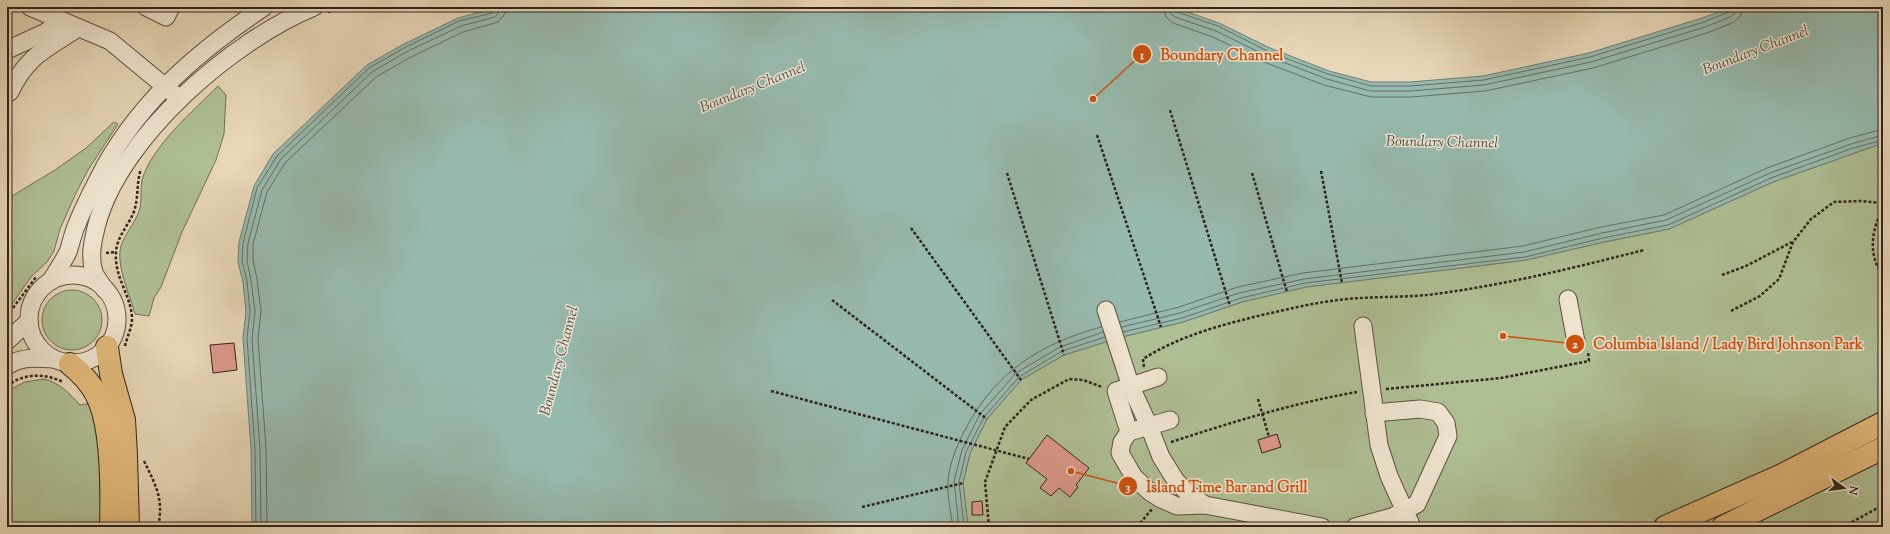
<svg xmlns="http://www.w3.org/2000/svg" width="1890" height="534" font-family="'Sorts Mill Goudy',serif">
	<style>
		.green { fill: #afbf94; stroke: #707159 }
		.water { fill: #97baae; stroke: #6e7e74 }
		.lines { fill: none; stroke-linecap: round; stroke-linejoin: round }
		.shore { stroke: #646e66; stroke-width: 1 }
		.building { fill: #dd988c; stroke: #30231e }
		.minor-casing { stroke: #5e5044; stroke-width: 19 }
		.highway-casing { stroke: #30231e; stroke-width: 24 }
		.path { stroke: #30231e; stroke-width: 2.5; stroke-dasharray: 3 2; stroke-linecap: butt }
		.minor { stroke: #f0e5d1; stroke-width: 17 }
		.highway { stroke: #e4bc7c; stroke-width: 22 }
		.labels { text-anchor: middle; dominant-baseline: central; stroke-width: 3; stroke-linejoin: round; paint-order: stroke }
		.water-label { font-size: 15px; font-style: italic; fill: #4f5049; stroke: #f0e5d1 }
		.leader { fill: none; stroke: #cc510f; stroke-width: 1.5 }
		.callout-dot { fill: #cc510f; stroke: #f0e5d1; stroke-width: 1.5 }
		.mark-label { font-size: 12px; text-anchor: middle; font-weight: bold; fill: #fff }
		.callout-label { font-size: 15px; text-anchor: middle; font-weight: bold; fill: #cc510f; stroke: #f0e5d1; stroke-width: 3; stroke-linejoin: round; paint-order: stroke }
	</style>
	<rect width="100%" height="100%" fill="#e8d7b8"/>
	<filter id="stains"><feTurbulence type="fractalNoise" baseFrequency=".005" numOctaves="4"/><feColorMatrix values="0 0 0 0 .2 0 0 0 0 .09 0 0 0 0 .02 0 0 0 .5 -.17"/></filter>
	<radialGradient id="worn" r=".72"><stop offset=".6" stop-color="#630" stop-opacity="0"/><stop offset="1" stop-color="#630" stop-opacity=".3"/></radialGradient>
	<g class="green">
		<path d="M218,86L226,95L224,134L216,160L182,232L161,287L154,298L149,316L135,314C130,295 114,262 122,243C127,231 137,220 140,208C142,199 140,189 142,180C151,147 194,110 218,86Z"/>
		<polygon points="114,122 118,124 88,170 76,193 60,229 54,251 47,262 31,277 7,311 7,199 55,170 86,148"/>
		<polygon points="1883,143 1883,527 968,527 963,483 970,453 987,419 1021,380 1064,355 1118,338 1183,322 1242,302 1306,287 1526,260 1604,242 1669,229 1773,182"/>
		<circle cx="72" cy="320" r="30"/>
		<path d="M44,379C60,383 69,393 80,405L91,403L99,431L101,527H7V391L25,382Z"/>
	</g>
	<polygon class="water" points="498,7 1173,7 1219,23 1270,48 1329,71 1371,82 1410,82 1483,76 1589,53 1702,18 1732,7 1883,7 1883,143 1773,182 1669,229 1604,242 1526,260 1306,287 1242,302 1183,322 1118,338 1064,355 1021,380 987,419 970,453 963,483 968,527 252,527 251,449 243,338 246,312 243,282 238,262 239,242 254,186 273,154 367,65 402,45 458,18"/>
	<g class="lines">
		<g class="shore">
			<polyline points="1163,7 1166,17 1173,23 1213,37 1264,62 1324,85 1371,97 1411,97 1485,91 1593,68 1707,33 1732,23 1740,17 1743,7"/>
			<polyline points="1169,7 1170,13 1175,17 1216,31 1267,56 1327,79 1370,91 1410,91 1484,85 1591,62 1705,27 1730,17 1735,13 1737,7"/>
			<polyline points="1174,7 1177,12 1218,26 1269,52 1328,74 1371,86 1410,86 1484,80 1590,57 1704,22 1729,12 1731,7"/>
			<polyline points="1120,322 1179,307 1238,287 1303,273 1523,246 1601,227 1664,215 1767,168 1850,138 1883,129"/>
			<polyline points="1122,327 1180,313 1239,293 1304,279 1524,252 1602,233 1666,220 1770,173 1851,144 1883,135"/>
			<polyline points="1123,332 1182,318 1241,298 1305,283 1525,257 1603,238 1668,225 1771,178 1853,148 1883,140"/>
			<polyline points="256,527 255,449 247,338 250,311 247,281 242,261 243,243 257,188 277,156 369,68 404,48 459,21 492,13 495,7"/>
			<polyline points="261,527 260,448 252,339 255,311 251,280 247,261 248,243 262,190 281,159 372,72 406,52 461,26 495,17 499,12 500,7"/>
			<polyline points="267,527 266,448 258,339 261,311 257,279 253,260 253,244 267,192 285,163 376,77 409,58 463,32 498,22 504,15 506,7"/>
			<path d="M953,527C951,513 947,496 948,482C949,464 957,445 965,430C996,371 1040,344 1101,327"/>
			<polyline points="959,527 954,481 962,450 980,414 1016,373 1060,347 1103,332"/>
			<polyline points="964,527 959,482 966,452 984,417 1019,377 1062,351 1105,337"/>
		</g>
	</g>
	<g class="building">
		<polygon points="234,343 237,370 213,373 210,345"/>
		<polygon points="1277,434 1281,447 1262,453 1258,440"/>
		<polygon points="1047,435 1089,468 1076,485 1078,487 1070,497 1059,488 1051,496 1040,488 1047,479 1026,463"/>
		<polygon points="982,501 983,515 972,515 972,502"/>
	</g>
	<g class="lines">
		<defs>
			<g id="minor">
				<polyline points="30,7 110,41 174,94"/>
				<polyline points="146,7 166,17 171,7"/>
				<polyline points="7,50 44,33 62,21"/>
				<path d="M7,93L10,92C27,55 47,49 78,28"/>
				<circle cx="73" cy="319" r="44"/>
				<path d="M51,281C56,272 63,262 68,252C71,243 73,233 77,224C85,204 95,185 105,166C143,98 200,50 264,7"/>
				<path d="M105,290C102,284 96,278 94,272C89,256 93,240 97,224C121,136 232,41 314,7"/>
				<polyline points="1568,299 1576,342"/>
				<polyline points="1106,310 1131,387 1149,426 1161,457 1176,481 1189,494 1205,505"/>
				<polyline points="1363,326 1379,445 1389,476 1412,527"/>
				<polyline points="7,341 29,321"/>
				<path d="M7,366C22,356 37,358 54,359"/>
				<polyline points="1170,420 1129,432 1122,442 1120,453 1134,477 1150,492 1161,499 1177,506 1205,505 1322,527"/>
				<polyline points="1129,432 1116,391 1158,377"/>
				<polyline points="1355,527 1392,517 1417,504 1448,436 1446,423 1438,412 1420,409 1374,413"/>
			</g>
			<g id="highway">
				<polyline points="107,347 111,374 124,420 126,455 128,527"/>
				<path d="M70,364C81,373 90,382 96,394C113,424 112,491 111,527"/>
				<polyline points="1665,527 1780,476 1883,423"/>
				<polyline points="1723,527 1883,448"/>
			</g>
		</defs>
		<use href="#minor" class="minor-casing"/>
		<use href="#highway" class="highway-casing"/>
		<g class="path">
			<polyline points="328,12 340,7"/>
			<polyline points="1170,110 1230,306"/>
			<polyline points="1097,135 1161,327"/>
			<polyline points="1321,171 1342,283"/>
			<polyline points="1007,173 1064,355"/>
			<polyline points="1252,173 1287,292"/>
			<path d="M1883,210C1871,228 1868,257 1883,275"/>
			<polyline points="1877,219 1883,221"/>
			<polyline points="911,228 1021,380"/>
			<polyline points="106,253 116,252"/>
			<polyline points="1722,275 1746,266 1792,242"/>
			<polyline points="832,300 987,419"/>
			<polyline points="1731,311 1760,296 1779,279 1793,242 1811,219 1834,202 1860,201 1883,203"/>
			<polyline points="7,316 36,277"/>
			<path d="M125,346C127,337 132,327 132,319C132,297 114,277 116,253C116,239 127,227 133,214C139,200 136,183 141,169"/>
			<path d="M1144,367L1143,359C1179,336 1221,325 1262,315C1285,310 1308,304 1331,301C1362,296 1395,298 1427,295C1501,286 1573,268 1644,250"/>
			<path d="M7,386C24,373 44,373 63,382"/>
			<polyline points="1386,389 1501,378 1589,361 1588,351"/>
			<polyline points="771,391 1029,459"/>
			<polyline points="1258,399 1269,437"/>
			<path d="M1171,442C1233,422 1293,403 1357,392"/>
			<path d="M144,461C156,486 164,499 158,527"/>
			<polyline points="862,507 963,483"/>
			<polyline points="989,527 985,482 1005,427 1031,400 1069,379 1083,380 1102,387"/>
			<polyline points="1137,527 1152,509"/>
			<polyline points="1843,527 1883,505"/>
		</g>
		<use href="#minor" class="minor"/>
		<use href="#highway" class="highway"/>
	</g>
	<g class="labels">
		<g class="water-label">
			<text transform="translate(1756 51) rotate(-21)">Boundary Channel</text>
			<text transform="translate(753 88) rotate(-22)">Boundary Channel</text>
			<text transform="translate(1442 143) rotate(1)">Boundary Channel</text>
			<text transform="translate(560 361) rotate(-75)">Boundary Channel</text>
		</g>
	</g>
	<path class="leader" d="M1093 99L1142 54M1503 336L1575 344M1071 471L1128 486"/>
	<g class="callout-dot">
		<circle cx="1093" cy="99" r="4"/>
		<circle cx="1503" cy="336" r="4"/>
		<circle cx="1071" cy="471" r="4"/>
		<circle cx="1142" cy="54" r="10"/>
		<circle cx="1575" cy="344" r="10"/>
		<circle cx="1128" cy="486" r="10"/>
	</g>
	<g class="mark-label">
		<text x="1142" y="59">1</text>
		<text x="1575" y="348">2</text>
		<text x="1128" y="491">3</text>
	</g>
	<g class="callout-label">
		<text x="1222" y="60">Boundary Channel</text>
		<text x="1728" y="349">Columbia Island / Lady Bird Johnson Park</text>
		<text x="1227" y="492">Island Time Bar and Grill</text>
	</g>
	<rect width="1890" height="534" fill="none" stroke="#e8d7b8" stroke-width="24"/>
	<rect x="8" y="8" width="1874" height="518" fill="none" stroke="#30231e" stroke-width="2"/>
	<rect x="12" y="12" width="1866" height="510" fill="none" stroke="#30231e"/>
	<g transform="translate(1844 488) rotate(104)" stroke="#f0e5d1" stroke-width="3" paint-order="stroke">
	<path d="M0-3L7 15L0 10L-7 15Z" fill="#30231e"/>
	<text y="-6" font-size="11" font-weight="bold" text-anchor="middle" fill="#30231e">N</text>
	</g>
	<rect width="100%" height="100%" filter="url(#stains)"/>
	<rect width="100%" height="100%" fill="url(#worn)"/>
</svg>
